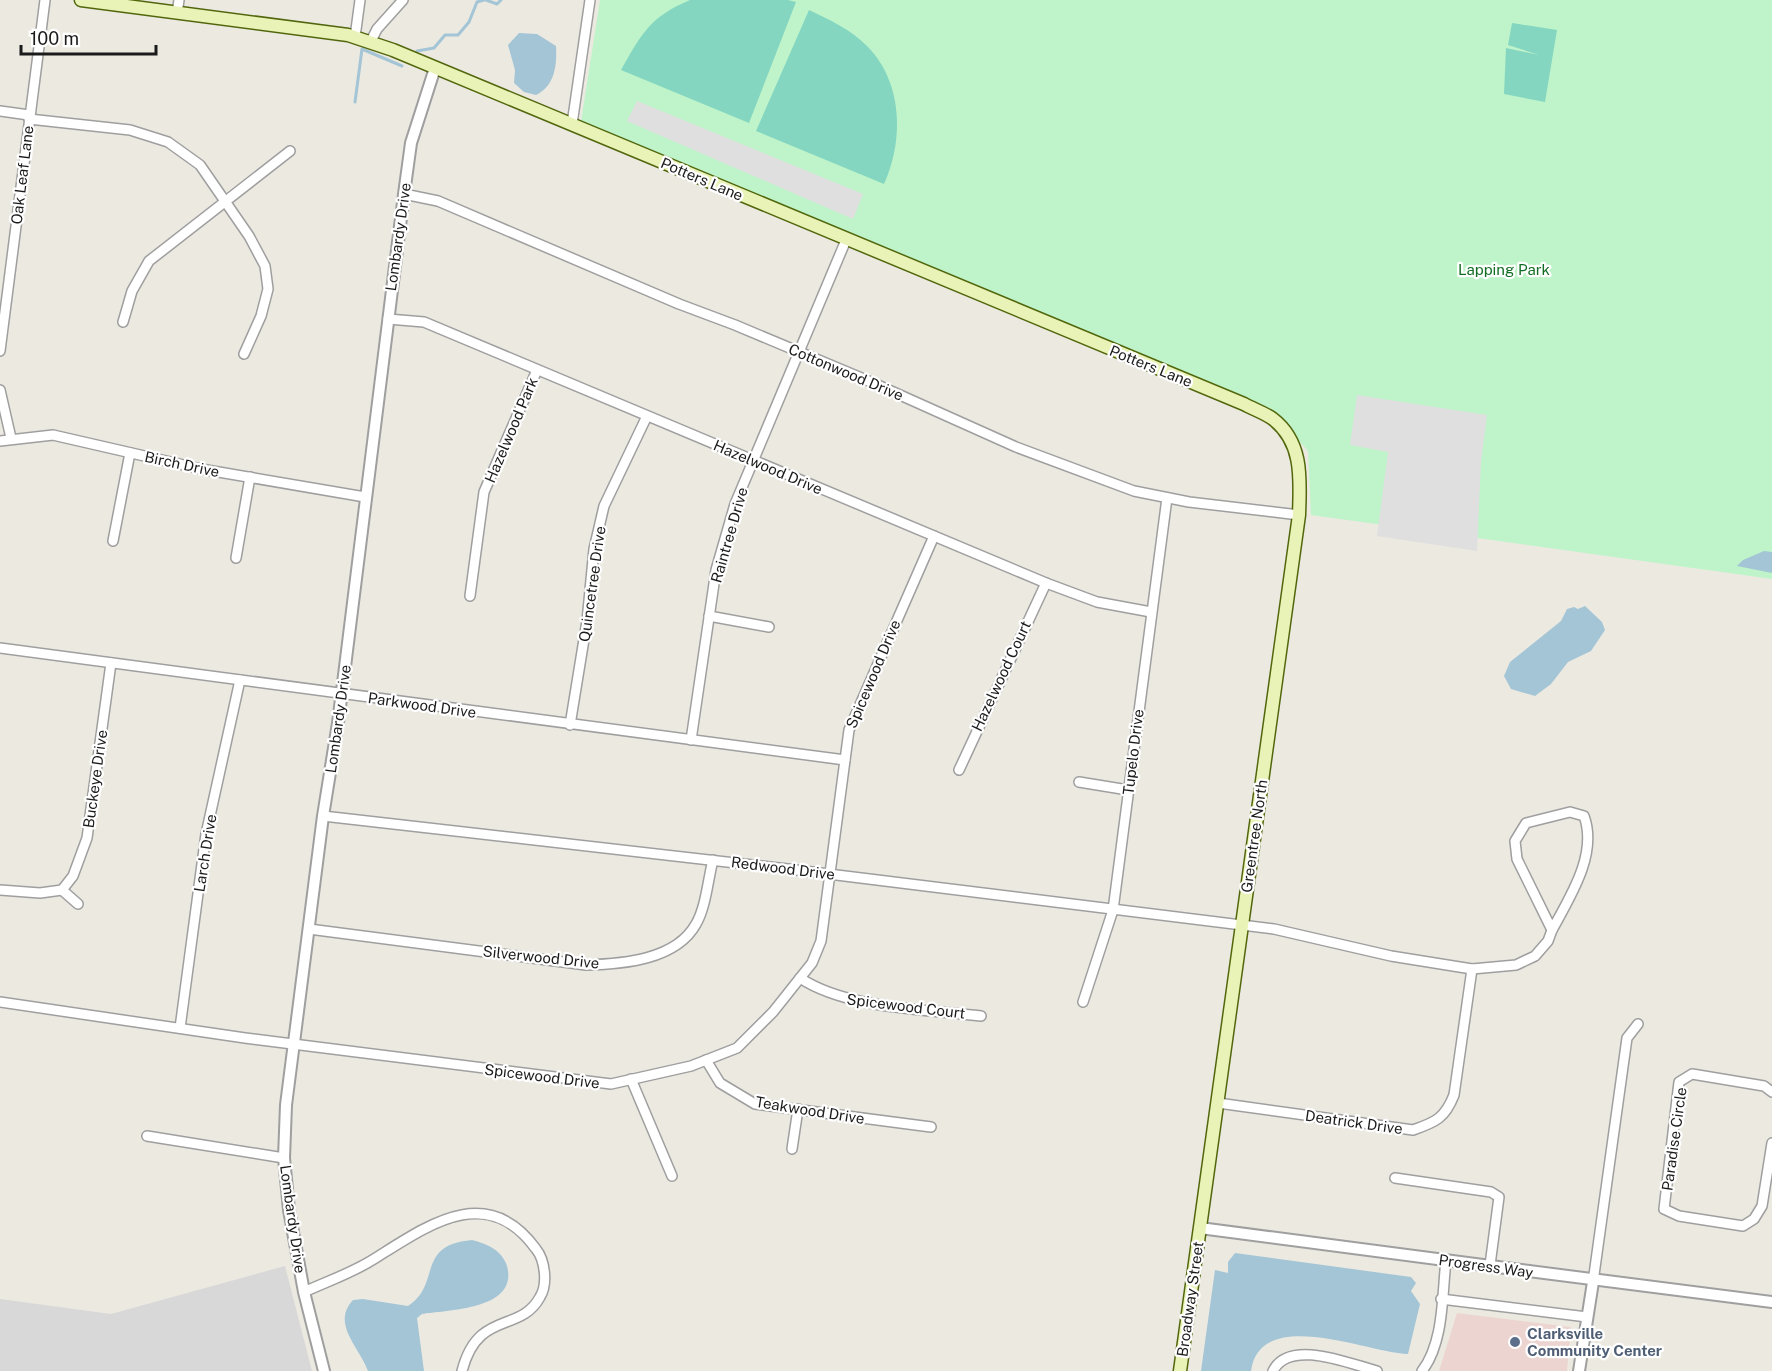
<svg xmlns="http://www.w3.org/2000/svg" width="1772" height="1371" font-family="'Public Sans',sans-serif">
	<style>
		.residential { fill: #d9d8d8 }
		.commercial { fill: #ecd5d1 }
		.park { fill: #bff4ca }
		.pitch { fill: #84d6c0 }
		.parking { fill: #dfdfdf }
		.water { fill: #a4c5d6 }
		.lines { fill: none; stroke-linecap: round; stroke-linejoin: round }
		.stream { stroke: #a4c5d6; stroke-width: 3 }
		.minor-casing { stroke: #9f9f9f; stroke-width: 12 }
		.tertiary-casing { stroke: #9f9f9f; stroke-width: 14 }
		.secondary-casing { stroke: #52670d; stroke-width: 15 }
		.minor { stroke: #fff; stroke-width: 9 }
		.tertiary { stroke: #fff; stroke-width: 10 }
		.secondary { stroke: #e9f3b7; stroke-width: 12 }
		.service-dot { fill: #5c6f8a; stroke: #fff; stroke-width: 2 }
		.labels { text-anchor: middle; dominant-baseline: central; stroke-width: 4.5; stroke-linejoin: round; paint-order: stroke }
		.street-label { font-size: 15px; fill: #1b1b1b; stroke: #fff }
		.park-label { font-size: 15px; fill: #136e25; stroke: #fff }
		.service-label { font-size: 15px; font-weight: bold; fill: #4e5e75; stroke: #fff; text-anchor: start }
	</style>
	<rect width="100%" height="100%" fill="#ece9e1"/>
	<polygon class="residential" points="285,1266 312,1371 0,1371 0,1299 111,1314"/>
	<polygon class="commercial" points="1457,1313 1571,1327 1567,1371 1439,1371"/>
	<polygon class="park" points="600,0 1772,0 1772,579 1311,515 1308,451 1281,421 580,128"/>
	<g class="pitch">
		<path d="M690,0H788L796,2L749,123L621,70C642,33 650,17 690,0Z"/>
		<path d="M809,10C830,20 850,29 867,46C903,82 904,140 884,184L756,131Z"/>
		<polygon points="1512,23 1557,30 1545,102 1504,94 1506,48 1539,55 1508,45"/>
	</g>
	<g class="parking">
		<polygon points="637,101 863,194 853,219 627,121"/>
		<polygon points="1357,395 1487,415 1481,462 1477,551 1377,536 1388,452 1350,445"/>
	</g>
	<g class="water">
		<path d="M519,33L537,34L556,46C557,65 555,86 536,95L524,92L514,83L515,70L508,45Z"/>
		<polygon points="1764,551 1772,552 1772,573 1737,566 1743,560"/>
		<polygon points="1574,607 1578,609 1585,606 1602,622 1605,630 1591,651 1568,662 1551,684 1535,696 1511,689 1504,676 1510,662 1561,621 1567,609"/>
		<path d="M472,1240C487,1244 502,1250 507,1266C519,1310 447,1310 422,1314L417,1318L424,1371H368C359,1346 331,1324 353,1300L363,1299L408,1306C442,1284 415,1245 472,1240Z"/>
		<path d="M1235,1253L1411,1277L1416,1283L1411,1291L1420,1304L1408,1354C1369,1353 1260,1305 1251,1371H1201L1215,1270L1228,1273V1262Z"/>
	</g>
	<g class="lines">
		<g class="stream">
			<polyline points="486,0 497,4 501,0"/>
			<polyline points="417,51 434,48 445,35 458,35 469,22 477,2 484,0"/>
			<polyline points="355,102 362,49 402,66"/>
		</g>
		<defs>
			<g id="minor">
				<polyline points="177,13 179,0"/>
				<polyline points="355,37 360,0"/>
				<polyline points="370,43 377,29 403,0"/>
				<polyline points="0,111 29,115"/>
				<polyline points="29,119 130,130 168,142 200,165 249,236 265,266 268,289 261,316 244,354"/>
				<polyline points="572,124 590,0"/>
				<polyline points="404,194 438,201 679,304 735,325 871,382 1016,447 1134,491 1189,502 1299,515"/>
				<polyline points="388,319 424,322 1046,583 1097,602 1151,612"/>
				<polyline points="123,322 132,291 149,261 290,151"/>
				<polyline points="0,351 45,0"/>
				<polyline points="0,390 11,438"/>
				<polyline points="0,441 53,435 201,469 365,497"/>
				<polyline points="113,541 130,453"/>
				<polyline points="236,558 250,477"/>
				<polyline points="470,596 484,492 537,370"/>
				<polyline points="709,616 769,627"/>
				<polyline points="0,648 845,760"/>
				<polyline points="570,725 587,621 594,549 604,506 647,416"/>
				<polyline points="691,740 716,570 735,504 846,240"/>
				<polyline points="959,770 1046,583"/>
				<polyline points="1079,782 1128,790"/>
				<path d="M1570,812L1584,816C1598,854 1570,897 1552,930L1517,859L1515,841L1526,823Z"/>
				<polyline points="323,816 788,869 1274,929 1391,956 1472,969 1516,965 1535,956 1548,941 1552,930"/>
				<polyline points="0,890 40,893 62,890 73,876 87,838 111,663"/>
				<polyline points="62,890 78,904"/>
				<path d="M309,929L586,965C623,964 676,960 696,924C706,907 708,879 713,860"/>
				<path d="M800,978C847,1009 925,1009 981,1016"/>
				<polyline points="0,1002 245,1038 611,1084 691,1066 737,1048 773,1012 812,963 821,941 849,730 934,536"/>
				<polyline points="1083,1002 1113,910 1167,498"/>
				<polyline points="180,1028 206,834 240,680"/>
				<polyline points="706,1060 720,1083 755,1104 931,1127"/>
				<polyline points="631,1079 672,1176"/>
				<polyline points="1772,1092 1764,1086 1692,1074 1679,1082 1664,1209 1679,1216 1743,1226 1754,1219 1762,1206 1772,1143"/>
				<path d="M1218,1103L1413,1130C1436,1122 1445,1118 1454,1095L1472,969"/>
				<polyline points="147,1136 284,1158"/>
				<polyline points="792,1149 798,1109"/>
				<polyline points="1395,1178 1491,1192 1499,1197 1490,1265"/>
				<polyline points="1593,1282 1627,1038 1638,1024"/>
				<path d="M304,1292C328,1281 352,1273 374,1259C427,1226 487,1181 536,1249C545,1260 548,1284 540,1297C520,1334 478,1309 462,1371"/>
				<polyline points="1441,1299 1587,1317"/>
				<path d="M1273,1371C1289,1338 1350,1364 1377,1371"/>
				<path d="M1422,1371C1444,1343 1442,1295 1446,1260"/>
			</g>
			<g id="tertiary">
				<path d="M1200,1228C1391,1252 1581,1279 1772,1302"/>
				<polyline points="324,1371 304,1292 289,1210 284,1158 286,1105 323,816 338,723 404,194 411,143 435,68"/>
				<polyline points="1579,1371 1593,1282"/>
			</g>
			<path id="secondary" d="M81,0L348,35L393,50L1244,404C1253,409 1265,413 1273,419C1304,443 1300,481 1299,515L1180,1371"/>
		</defs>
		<use href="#minor" class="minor-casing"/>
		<use href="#tertiary" class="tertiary-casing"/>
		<use href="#secondary" class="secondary-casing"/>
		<use href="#minor" class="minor"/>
		<use href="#tertiary" class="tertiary"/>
		<use href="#secondary" class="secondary"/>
	</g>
	<circle class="service-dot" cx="1515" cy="1342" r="6"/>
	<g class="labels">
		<g class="street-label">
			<text transform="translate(22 175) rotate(-83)">Oak Leaf Lane</text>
			<text transform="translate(702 179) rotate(23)">Potters Lane</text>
			<text transform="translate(398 237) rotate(-82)">Lombardy Drive</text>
			<text transform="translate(1151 366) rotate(22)">Potters Lane</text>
			<text transform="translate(846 372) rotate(23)">Cottonwood Drive</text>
			<text transform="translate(511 430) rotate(-67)">Hazelwood Park</text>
			<text transform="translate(182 464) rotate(12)">Birch Drive</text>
			<text transform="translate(768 467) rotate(23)">Hazelwood Drive</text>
			<text transform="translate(729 535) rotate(-74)">Raintree Drive</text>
			<text transform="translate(592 584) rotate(-82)">Quincetree Drive</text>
			<text transform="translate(873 674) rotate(-67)">Spicewood Drive</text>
			<text transform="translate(1001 676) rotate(-65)">Hazelwood Court</text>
			<text transform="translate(422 705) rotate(8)">Parkwood Drive</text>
			<text transform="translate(338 719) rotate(-82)">Lombardy Drive</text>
			<text transform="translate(1133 752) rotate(-83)">Tupelo Drive</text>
			<text transform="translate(95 779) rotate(-82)">Buckeye Drive</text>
			<text transform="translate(1254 836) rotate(-82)">Greentree North</text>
			<text transform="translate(205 853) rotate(-81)">Larch Drive</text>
			<text transform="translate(783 868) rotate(7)">Redwood Drive</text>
			<text transform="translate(541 957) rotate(6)">Silverwood Drive</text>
			<text transform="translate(906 1006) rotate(7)">Spicewood Court</text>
			<text transform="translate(542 1076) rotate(7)">Spicewood Drive</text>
			<text transform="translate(810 1110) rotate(9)">Teakwood Drive</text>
			<text transform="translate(1354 1122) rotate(8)">Deatrick Drive</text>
			<text transform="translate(1674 1139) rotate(-82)">Paradise Circle</text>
			<text transform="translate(293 1219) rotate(82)">Lombardy Drive</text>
			<text transform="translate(1486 1266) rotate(8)">Progress Way</text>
			<text transform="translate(1190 1299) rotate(-82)">Broadway Street</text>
		</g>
		<g class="park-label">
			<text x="1504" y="269">Lapping Park</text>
		</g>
		<g class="service-label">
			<text x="1527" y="1333">Clarksville<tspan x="1527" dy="17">Community Center</tspan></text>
		</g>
	</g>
	<path d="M21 45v9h135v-9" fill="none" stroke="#1b1b1b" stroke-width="3"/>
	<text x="30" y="45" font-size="18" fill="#1b1b1b" stroke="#ffffff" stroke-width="4.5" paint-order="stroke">100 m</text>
</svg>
